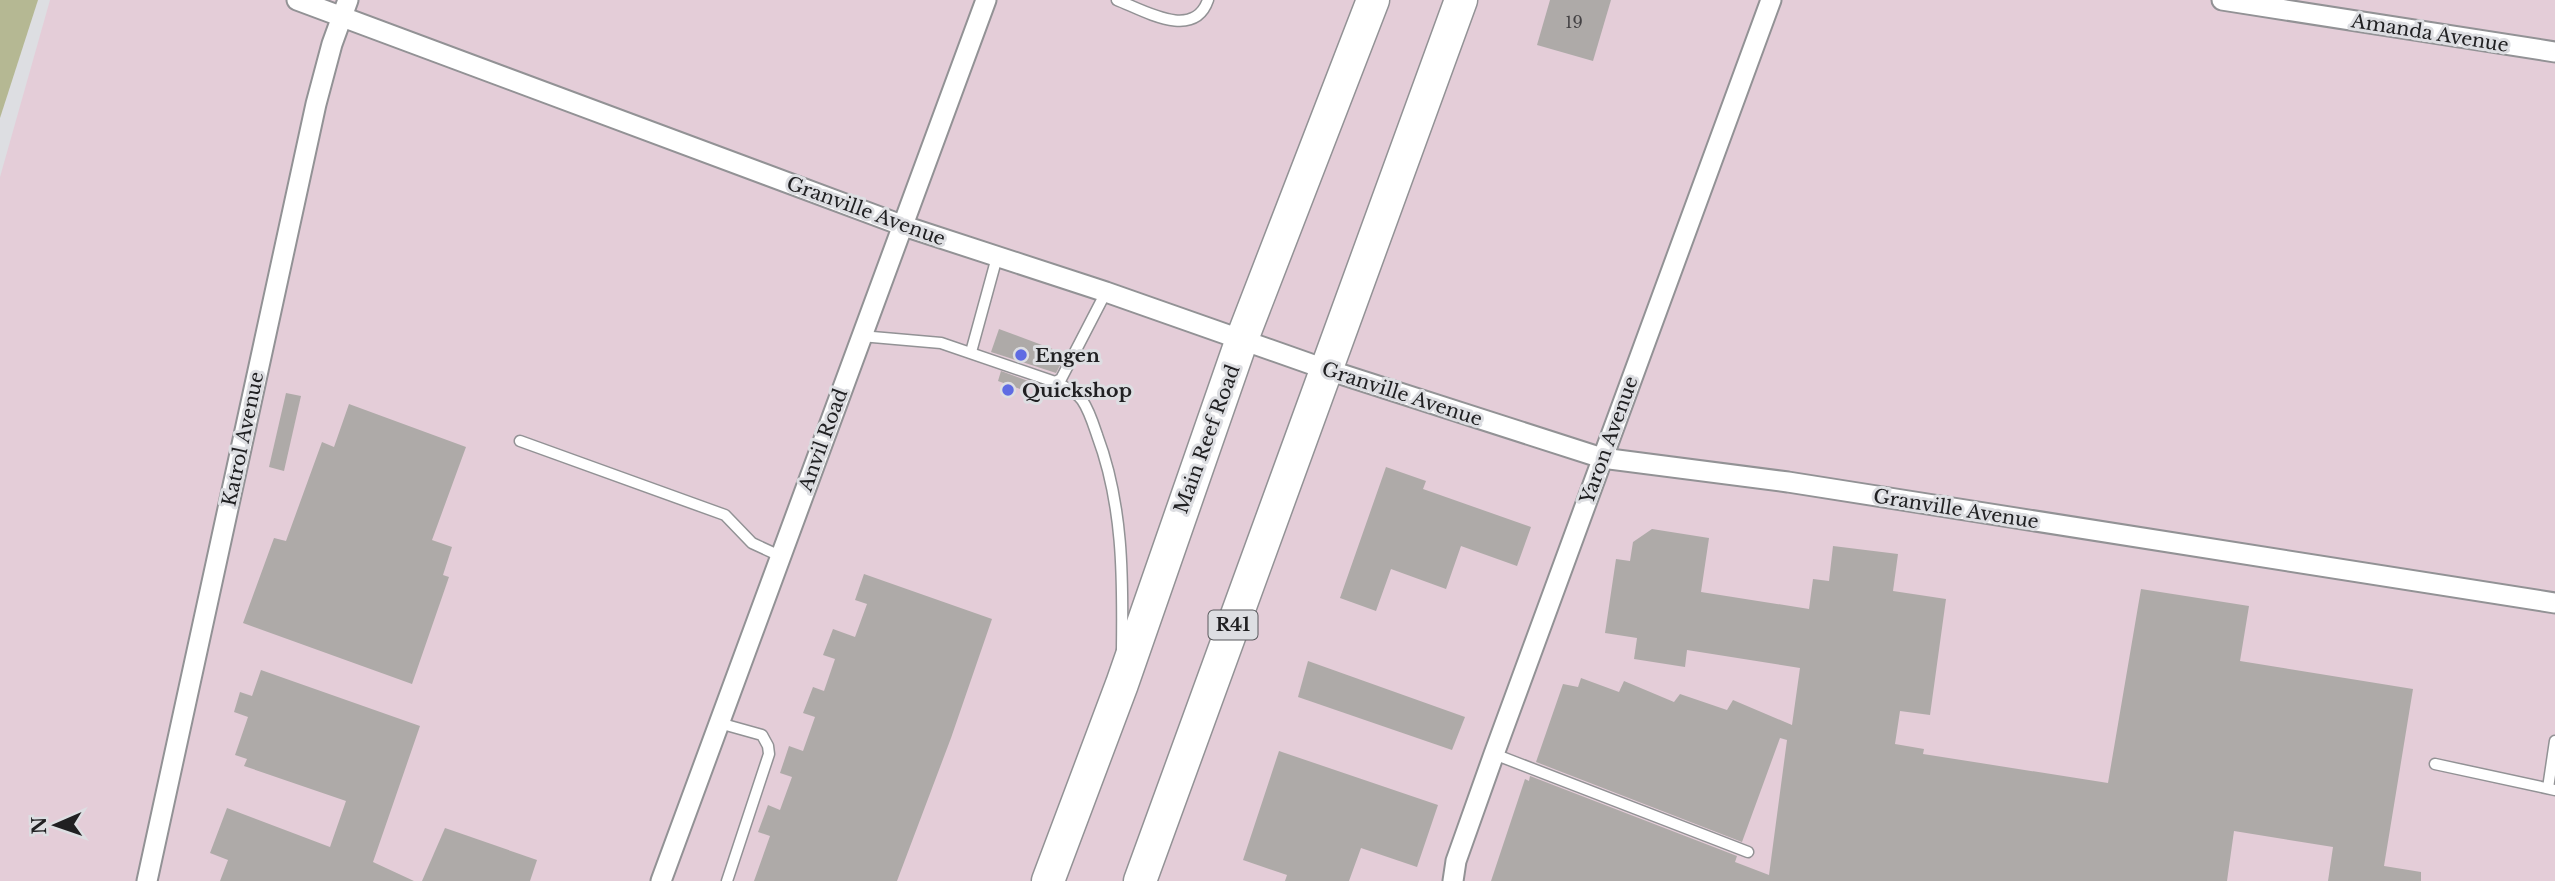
<svg xmlns="http://www.w3.org/2000/svg" width="2555" height="881" font-family="'Libre Baskerville',serif">
	<style>
		.industrial { fill: #e4cdd8 }
		.green { fill: #b5b893 }
		.building { fill: #aeaaa8 }
		.lines { fill: none; stroke-linecap: round; stroke-linejoin: round }
		.service-casing { stroke: #929295; stroke-width: 13 }
		.minor-casing { stroke: #929295; stroke-width: 23 }
		.primary-casing { stroke: #929295; stroke-width: 35 }
		.service { stroke: #fff; stroke-width: 10 }
		.minor { stroke: #fff; stroke-width: 19 }
		.primary { stroke: #fff; stroke-width: 32 }
		.poi-dot { fill: #5f6be3; stroke: #dddee2; stroke-width: 2.5 }
		.labels { text-anchor: middle; dominant-baseline: central; stroke-width: 6; stroke-linejoin: round; paint-order: stroke }
		.number-label { font-size: 16px; fill: #444244 }
		.shield { fill: #dddee2; stroke: #59595c; stroke-width: 2 }
		.shield-label { font-size: 18px; font-weight: bold; fill: #202022 }
		.street-label { font-size: 19px; fill: #202022; stroke: #dddee2 }
		.poi-label { font-size: 19px; font-weight: bold; fill: #202022; stroke: #dddee2; text-anchor: start }
	</style>
	<rect width="100%" height="100%" fill="#dddee2"/>
	<polygon class="industrial" points="50,0 2555,0 2555,881 0,881 0,177"/>
	<polygon class="green" points="0,0 38,0 0,118"/>
	<g class="building">
		<polygon points="1550,0 1611,0 1593,61 1537,45"/>
		<polygon points="999,329 1066,354 1056,373 991,352"/>
		<polygon points="1001,371 1031,382 1028,392 998,381"/>
		<polygon points="286,393 301,396 284,471 269,467"/>
		<polygon points="349,404 466,447 432,540 452,547 443,575 449,577 412,684 243,623 274,538 286,541 322,442 334,447"/>
		<polygon points="1386,467 1426,481 1423,489 1531,527 1517,566 1461,546 1446,589 1391,569 1376,611 1340,598"/>
		<polygon points="1652,529 1709,538 1701,592 1809,609 1813,579 1829,581 1833,546 1898,554 1893,591 1946,599 1930,715 1900,711 1895,744 1924,749 1923,754 2108,783 2141,589 2249,606 2240,661 2413,689 2384,866 2421,872 2421,881 2328,881 2333,847 2234,831 2227,881 1491,881 1525,779 1529,781 1530,776 1737,856 1735,862 1769,875 1787,740 1780,738 1742,842 1536,762 1563,684 1578,687 1581,678 1619,692 1624,681 1674,702 1680,694 1727,710 1733,700 1792,725 1800,668 1687,650 1685,667 1634,659 1637,638 1605,633 1616,559 1630,561 1633,542"/>
		<polygon points="864,574 992,619 951,738 897,881 754,881 770,836 758,832 768,805 780,810 792,777 780,773 789,746 803,751 815,717 803,713 813,687 824,691 835,659 823,655 833,629 855,637 867,604 855,600"/>
		<polygon points="1308,661 1465,717 1452,750 1298,697"/>
		<polygon points="261,670 420,726 373,862 414,881 220,881 228,860 210,853 227,808 330,847 346,801 244,766 247,759 235,755 248,717 234,712 240,692 252,696"/>
		<polygon points="1279,751 1438,805 1417,867 1361,848 1349,881 1285,881 1287,875 1243,860"/>
		<polygon points="445,828 537,860 530,881 422,881"/>
	</g>
	<g class="lines">
		<defs>
			<g id="service">
				<path d="M1117,0C1143,10 1194,41 1208,0"/>
				<polyline points="861,336 941,343 1055,382 1061,379 1106,292"/>
				<polyline points="971,352 997,257"/>
				<path d="M1055,382C1065,387 1075,391 1082,400C1089,410 1093,423 1097,435C1123,504 1123,576 1122,649"/>
				<polyline points="520,441 725,515 752,543 780,556"/>
				<polyline points="719,723 762,735 768,746 769,754 727,881"/>
				<polyline points="1494,754 1748,852"/>
				<polyline points="2435,764 2555,790"/>
				<polyline points="2548,788 2555,741"/>
			</g>
			<g id="minor">
				<polyline points="297,0 904,226 1106,292 1325,369 1602,458 1788,482 2555,603"/>
				<polyline points="2222,0 2555,52"/>
				<polyline points="147,881 316,104 332,44 348,0"/>
				<polyline points="661,881 986,0"/>
				<polyline points="1453,881 1456,861 1494,754 1771,0"/>
			</g>
			<g id="primary">
				<polyline points="1048,881 1122,684 1242,339 1373,0"/>
				<polyline points="1140,881 1461,0"/>
			</g>
		</defs>
		<use href="#service" class="service-casing"/>
		<use href="#minor" class="minor-casing"/>
		<use href="#primary" class="primary-casing"/>
		<use href="#service" class="service"/>
		<use href="#minor" class="minor"/>
		<use href="#primary" class="primary"/>
	</g>
	<g class="poi-dot">
		<circle cx="1021" cy="355" r="7"/>
		<circle cx="1008" cy="390" r="7"/>
	</g>
	<g class="labels">
		<g class="number-label">
			<text x="1574" y="22">19</text>
		</g>
		<rect class="shield" x="1208.5" y="610.5" width="49" height="29" rx="5"/>
		<g class="shield-label">
			<text x="1233" y="625">R41</text>
		</g>
		<g class="street-label">
			<text transform="translate(2430 33) rotate(9)">Amanda Avenue</text>
			<text transform="translate(866 211) rotate(20)">Granville Avenue</text>
			<text transform="translate(1402 394) rotate(18)">Granville Avenue</text>
			<text transform="translate(243 439) rotate(-78)">Katrol Avenue</text>
			<text transform="translate(1207 439) rotate(-70)">Main Reef Road</text>
			<text transform="translate(823 440) rotate(-70)">Anvil Road</text>
			<text transform="translate(1609 440) rotate(-70)">Yaron Avenue</text>
			<text transform="translate(1956 509) rotate(9)">Granville Avenue</text>
		</g>
		<g class="poi-label">
			<text x="1035" y="355">Engen</text>
			<text x="1022" y="390">Quickshop</text>
		</g>
	</g>
	<g transform="translate(56 825) rotate(268)" stroke="#dddee2" stroke-width="5" paint-order="stroke">
	<path d="M0-5L12 26L0 18L-12 26Z" fill="#202022"/>
	<text y="-10" font-size="19" font-weight="bold" text-anchor="middle" fill="#202022">N</text>
	</g>
</svg>
